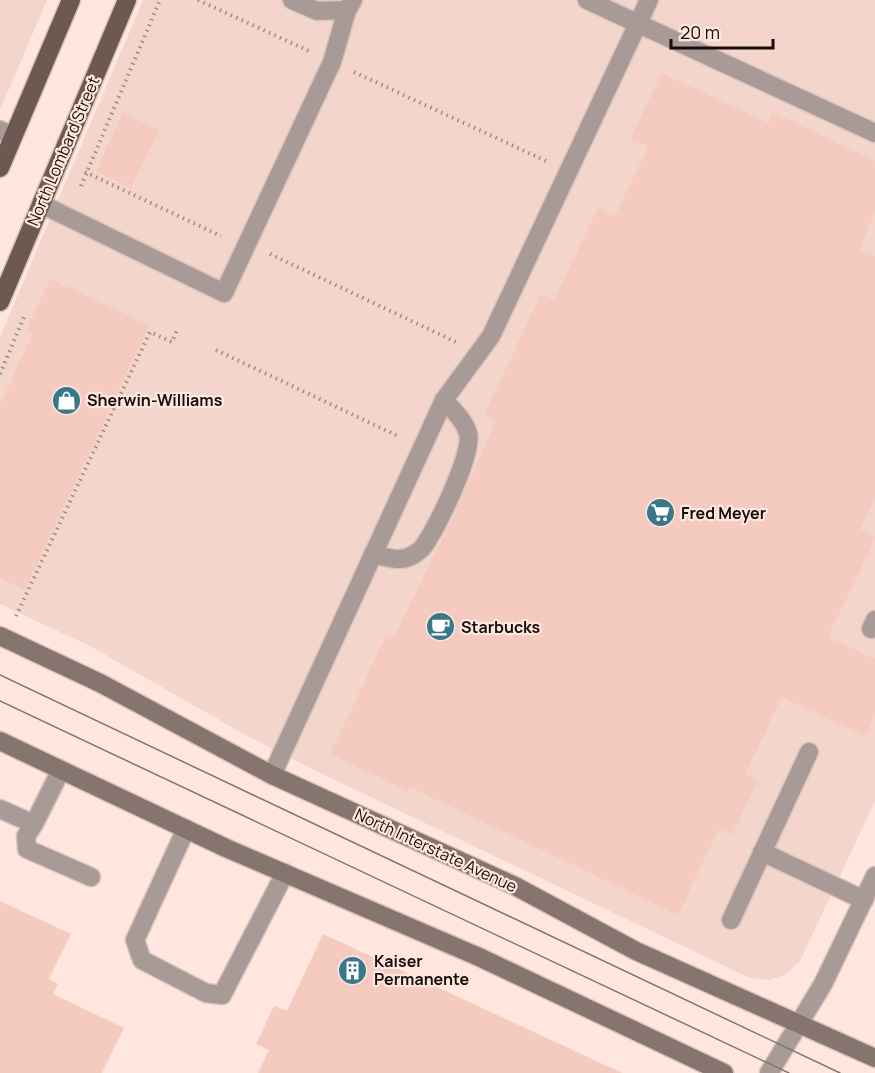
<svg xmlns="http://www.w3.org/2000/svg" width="875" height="1073" font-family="Manrope,sans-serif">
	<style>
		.built { fill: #f3d5cb }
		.building { fill: #f4cbbe }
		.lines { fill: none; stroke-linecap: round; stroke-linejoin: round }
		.lane-casing { stroke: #dac3bc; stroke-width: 21 }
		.street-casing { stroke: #dac3bc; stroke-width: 21 }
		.secondary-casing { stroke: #dac3bc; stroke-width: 21 }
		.primary-casing { stroke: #dac3bc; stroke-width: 21 }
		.path { stroke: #9f8c86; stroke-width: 4; stroke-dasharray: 1.5 4.5; stroke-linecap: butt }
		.lane { stroke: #a89b97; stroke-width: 18 }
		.street { stroke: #a89b97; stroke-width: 18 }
		.secondary { stroke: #86746e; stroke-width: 18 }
		.primary { stroke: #6e5952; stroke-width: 18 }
		.tram { stroke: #85736e; stroke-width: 1.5 }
		.labels { text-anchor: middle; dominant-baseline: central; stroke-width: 4.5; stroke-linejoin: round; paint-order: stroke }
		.street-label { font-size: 16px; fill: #170d0a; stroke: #ffe6de }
		.poi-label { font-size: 16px; font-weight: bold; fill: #170d0a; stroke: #ffe6de; text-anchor: start }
	</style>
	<rect width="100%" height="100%" fill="#ffe6de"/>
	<g class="built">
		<polygon points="0,0 47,0 0,110"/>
		<polygon points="143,0 875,0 875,801 800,961 786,974 770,980 750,978 316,771 242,733 90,646 0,604 0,337"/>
	</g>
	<g class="building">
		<polygon points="662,73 768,123 773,112 875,161 875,213 859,249 875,256 875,498 860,529 875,536 875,539 828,637 875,659 875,715 865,736 782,697 745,774 758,780 732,835 719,829 678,915 410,787 408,791 330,754 386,636 393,639 455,513 496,421 484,415 541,294 554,300 598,208 615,216 648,146 630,139"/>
		<polygon points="123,113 159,130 131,188 96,171"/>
		<polygon points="50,279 149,325 25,590 0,578 0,404 33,334 26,331"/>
		<polygon points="0,901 71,934 49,979 58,984 53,994 124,1028 102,1073 0,1073"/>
		<polygon points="323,934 622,1073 258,1073 269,1050 256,1044 274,1006 287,1011"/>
	</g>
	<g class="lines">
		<defs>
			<g id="lane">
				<polyline points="292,0 317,11 347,10"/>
				<polyline points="587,0 875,133"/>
				<polyline points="0,130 13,136"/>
				<polyline points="41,204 224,293 332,62 347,10 353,0"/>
				<path d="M373,554C386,557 400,563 413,555C416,553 421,550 423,547C436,530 474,452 468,433C464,420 453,410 444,400"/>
				<polyline points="871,629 875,620"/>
				<polyline points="272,775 444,400 491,336 649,0"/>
				<polyline points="0,809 34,824 61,770"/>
				<polyline points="34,824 26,836 27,849 91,877"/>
				<polyline points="186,829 135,940 142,960 206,993 222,995 285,873"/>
				<polyline points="762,852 864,900"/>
				<polyline points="731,920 809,752"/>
			</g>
			<polyline id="street" points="769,1073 823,984 875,876"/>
			<g id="secondary">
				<polyline points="0,636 100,683 272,775 515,886 636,951 875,1058"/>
				<polyline points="0,741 226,848 479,957 724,1073"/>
			</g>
			<g id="primary">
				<polyline points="0,168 71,0"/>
				<polyline points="0,302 127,0"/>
			</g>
		</defs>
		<use href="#lane" class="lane-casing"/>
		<use href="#street" class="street-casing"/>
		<use href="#secondary" class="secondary-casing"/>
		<use href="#primary" class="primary-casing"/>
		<g class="path">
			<polyline points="198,0 309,51"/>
			<polyline points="354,72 546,161"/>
			<polyline points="85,172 221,236"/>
			<polyline points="81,186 160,0"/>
			<polyline points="270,254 456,342"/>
			<polyline points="216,350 400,437"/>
			<polyline points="0,374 24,317"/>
			<polyline points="16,616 150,332 172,342 178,328"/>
		</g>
		<use href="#lane" class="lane"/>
		<use href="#street" class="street"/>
		<use href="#secondary" class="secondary"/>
		<use href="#primary" class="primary"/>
		<g class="tram">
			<polyline points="0,675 840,1073"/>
			<polyline points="0,701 789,1073"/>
		</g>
	</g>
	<defs>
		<symbol id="shop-disc" viewBox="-11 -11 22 22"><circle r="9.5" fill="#37798b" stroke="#ffe6de"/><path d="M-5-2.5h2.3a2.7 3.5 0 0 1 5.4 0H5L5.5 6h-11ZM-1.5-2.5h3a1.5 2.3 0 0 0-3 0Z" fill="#fff"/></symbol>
		<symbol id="supermarket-disc" viewBox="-11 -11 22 22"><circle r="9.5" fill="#37798b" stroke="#ffe6de"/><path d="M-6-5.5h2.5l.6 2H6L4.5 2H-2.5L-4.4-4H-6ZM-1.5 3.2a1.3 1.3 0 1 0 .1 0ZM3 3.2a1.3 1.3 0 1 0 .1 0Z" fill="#fff"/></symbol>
		<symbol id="cafe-disc" viewBox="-11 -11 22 22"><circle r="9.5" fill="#37798b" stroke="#ffe6de"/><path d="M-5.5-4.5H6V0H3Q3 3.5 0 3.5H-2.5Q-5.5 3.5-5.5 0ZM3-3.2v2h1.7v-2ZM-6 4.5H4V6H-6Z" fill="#fff"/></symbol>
		<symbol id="building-disc" viewBox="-11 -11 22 22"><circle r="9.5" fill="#37798b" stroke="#ffe6de"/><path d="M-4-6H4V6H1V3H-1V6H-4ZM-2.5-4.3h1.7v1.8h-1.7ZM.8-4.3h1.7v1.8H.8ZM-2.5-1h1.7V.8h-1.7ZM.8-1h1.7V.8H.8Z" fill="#fff"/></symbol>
	</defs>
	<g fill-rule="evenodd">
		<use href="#shop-disc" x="50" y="384" width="33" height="33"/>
		<use href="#supermarket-disc" x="644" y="496" width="33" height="33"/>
		<use href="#cafe-disc" x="424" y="610" width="33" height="33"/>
		<use href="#building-disc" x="336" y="954" width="33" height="33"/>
	</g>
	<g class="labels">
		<g class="street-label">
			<text transform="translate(63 151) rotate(-67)">North Lombard Street</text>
			<text transform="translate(436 850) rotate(25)">North Interstate Avenue</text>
		</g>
		<g class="poi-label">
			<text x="87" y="400">Sherwin-Williams</text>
			<text x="681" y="513">Fred Meyer</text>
			<text x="461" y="627">Starbucks</text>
			<text x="374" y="961">Kaiser<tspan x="374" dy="18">Permanente</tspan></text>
		</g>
	</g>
	<path d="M671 39v9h102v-9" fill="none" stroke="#170d0a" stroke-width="3"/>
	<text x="680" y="39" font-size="18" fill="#170d0a" stroke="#ffe6de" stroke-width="4.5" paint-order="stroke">20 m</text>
</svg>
